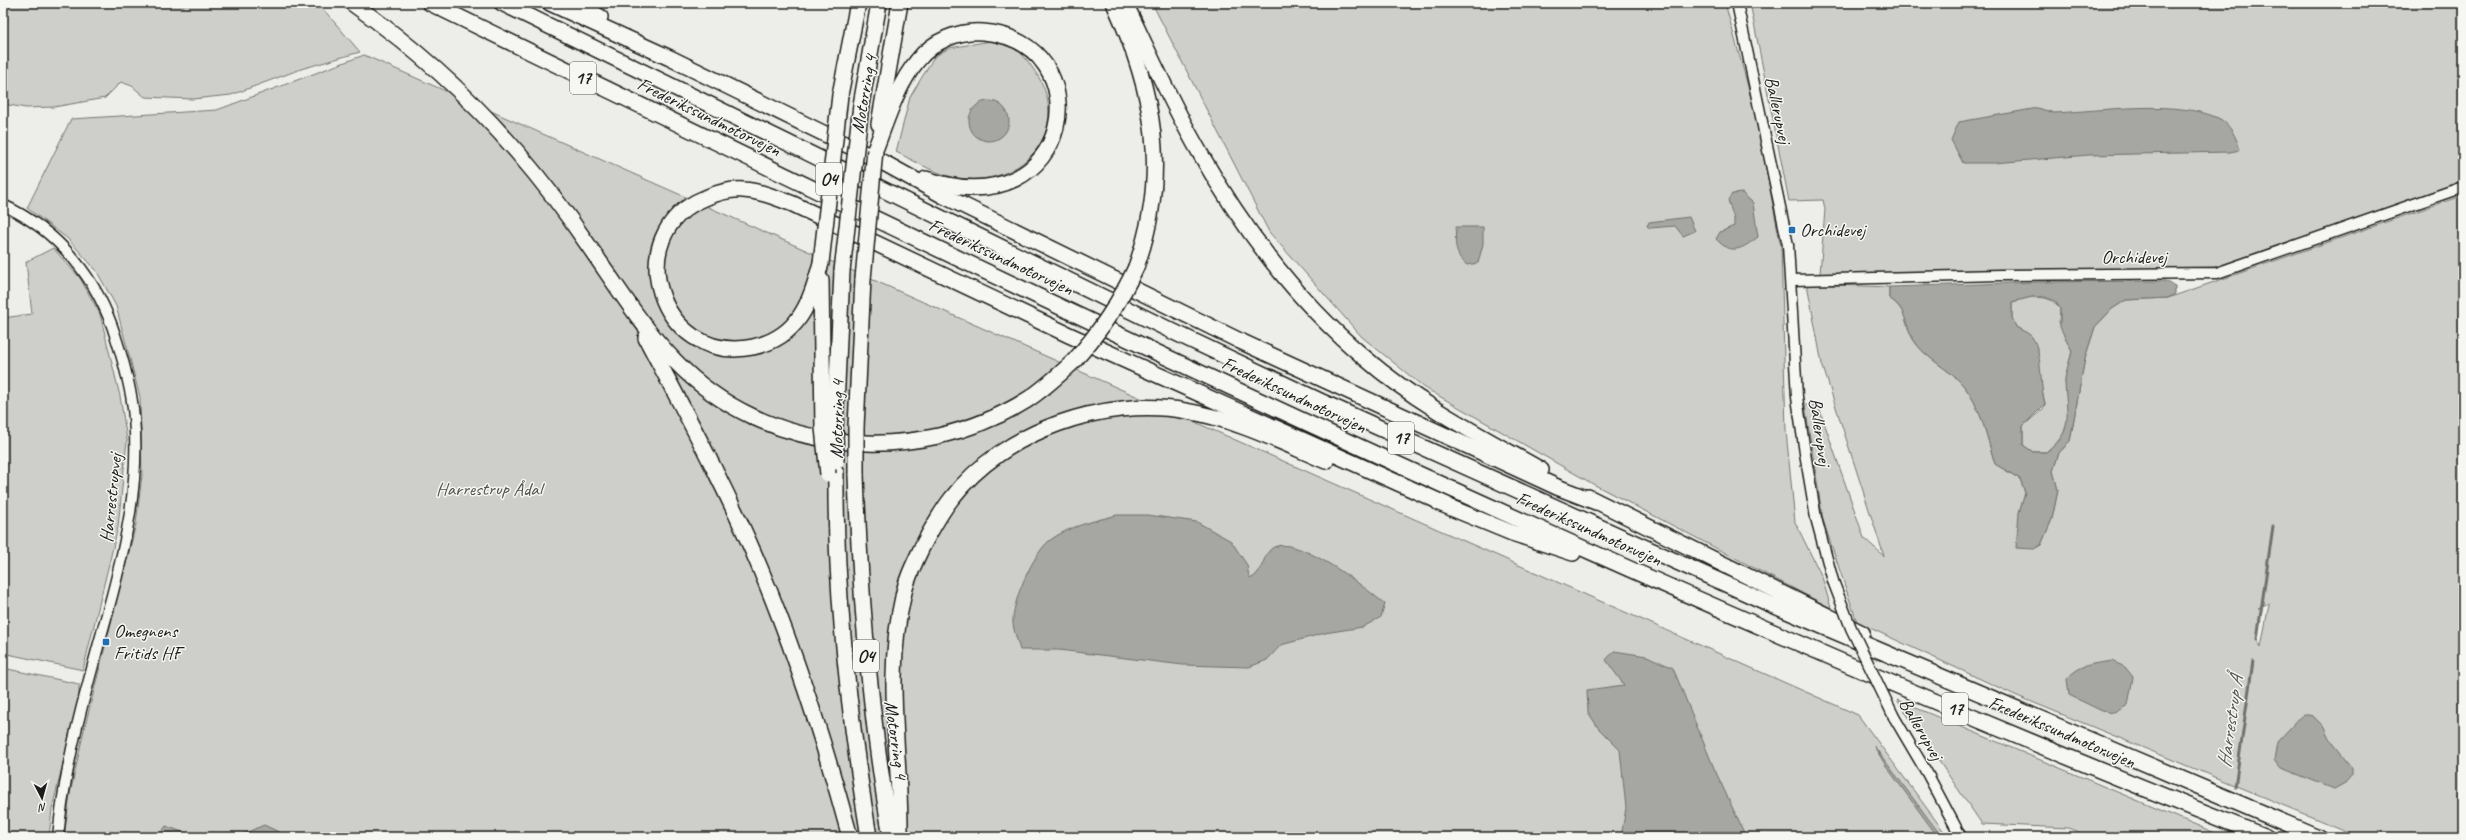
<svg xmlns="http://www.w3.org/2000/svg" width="2466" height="840" font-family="Caveat,sans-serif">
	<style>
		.green { fill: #cececb; stroke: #757574; fill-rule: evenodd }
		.water { fill: #a6a6a3; stroke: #6f6f6d; fill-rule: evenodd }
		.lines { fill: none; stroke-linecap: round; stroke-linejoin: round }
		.stream { stroke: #6f6f6d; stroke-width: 3 }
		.minor-casing { stroke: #1c1c1c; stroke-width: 13 }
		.highway-casing { stroke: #1c1c1c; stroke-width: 18 }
		.minor { stroke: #f6f6f2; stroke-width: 10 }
		.highway { stroke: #f6f6f2; stroke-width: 15 }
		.minor-bridge-casing { stroke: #1c1c1c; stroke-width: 13; stroke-linecap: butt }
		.highway-bridge-casing { stroke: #1c1c1c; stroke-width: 18; stroke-linecap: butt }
		.minor-bridge { stroke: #f6f6f2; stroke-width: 10 }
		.highway-bridge { stroke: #f6f6f2; stroke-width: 15 }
		.poi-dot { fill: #1f6fb2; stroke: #f6f6f2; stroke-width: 1.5 }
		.labels { text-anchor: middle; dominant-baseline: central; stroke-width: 3; stroke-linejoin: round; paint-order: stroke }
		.shield { fill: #f6f6f2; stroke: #5d5d5c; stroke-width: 1 }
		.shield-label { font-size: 18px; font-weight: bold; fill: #1c1c1c }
		.street-label { font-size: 19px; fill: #1c1c1c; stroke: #f6f6f2 }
		.poi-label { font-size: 19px; fill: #1c1c1c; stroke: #f6f6f2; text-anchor: start }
		.park-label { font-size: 19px; fill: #515151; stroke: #f6f6f2 }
		.water-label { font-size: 20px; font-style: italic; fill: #535352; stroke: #f6f6f2 }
	</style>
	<rect width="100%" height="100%" fill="#edede9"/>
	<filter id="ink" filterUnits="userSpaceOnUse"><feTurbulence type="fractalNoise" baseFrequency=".025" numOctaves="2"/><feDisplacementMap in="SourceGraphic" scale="8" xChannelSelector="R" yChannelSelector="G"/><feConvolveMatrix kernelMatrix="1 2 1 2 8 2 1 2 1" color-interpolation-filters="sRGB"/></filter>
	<g filter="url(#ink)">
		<g class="green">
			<polygon points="3,3 314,3 323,9 360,52 301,69 231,95 193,99 145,97 132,86 121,82 105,98 54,107 26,108 3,104"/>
			<polygon points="1152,3 1725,3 1755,112 1781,247 1786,431 1795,522 1822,577 1831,608 1593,484 1425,388 1362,337 1269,232"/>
			<polygon points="1750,3 2463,3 2463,181 2216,267 1820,274 1825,209 1823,200 1789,201"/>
			<path d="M991,41C998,44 1011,45 1017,50C1025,56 1032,67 1038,76C1071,132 1023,184 964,179C940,177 917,162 896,152L910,97L934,57L949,48Z"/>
			<polygon points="364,55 1858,715 1948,837 64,837 70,794 84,730 136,524 142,475 140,397 116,306 96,270 68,239 27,208 71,119 217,110"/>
			<path d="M2461,196L2463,200V837H2360L2015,695L1857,622L1823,520L1805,405H1818L1864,538L1884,556L1822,364L1807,284L1889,287V298C1907,310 1904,321 1913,339C1923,356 1942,365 1956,378C1980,399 1986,435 1995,464L2020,479L2025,492L2019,513L2041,545L2052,519L2058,490L2053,471L2059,453L2070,441L2085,358L2095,327L2112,309L2126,300L2168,298ZM2269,603V604L2261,647L2257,639L2262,608H2258Z"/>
			<polygon points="53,248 80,278 100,314 120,396 127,440 118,527 83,670 3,653 3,318 32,314 26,262"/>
			<path d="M2031,297C2044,297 2052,298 2060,308L2059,322L2072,351L2065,380L2068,416L2064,435L2046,452H2033L2023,445V426L2043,409L2045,404L2031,336L2016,327L2012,318V302Z"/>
			<polygon points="3,668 79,684 79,696 52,809 49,837 3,837"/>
			<polygon points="1897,700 2220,835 2220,837 2091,837 2068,828 1982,824"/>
		</g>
		<g class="water">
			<circle cx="989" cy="121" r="20"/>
			<path d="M2038,108L2054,113C2100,111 2176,99 2218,118C2230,123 2237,139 2240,150L2230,152L2089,155L1994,163H1963L1951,140L1959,122Z"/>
			<path d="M1742,193L1753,203L1758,237C1742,249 1732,256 1716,239L1720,232L1734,226V219L1728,200L1732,194Z"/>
			<polygon points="1689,217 1695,231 1683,236 1675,226 1650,228 1647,226 1649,222"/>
			<path d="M1456,227H1483V244L1478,263L1467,265C1454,255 1455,243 1456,227Z"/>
			<path d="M2165,281L2175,286V294L2168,298L2126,300L2112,309L2095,327L2085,358L2070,441L2059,453L2053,471L2058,490L2052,519L2041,545L2034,549L2016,548L2019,513L2025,492L2020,479L1995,464C1986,435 1980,399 1956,378C1942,365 1923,356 1913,339C1903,321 1908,310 1889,298V287L2036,282ZM2032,297H2045L2055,301L2060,308V327L2072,351C2070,361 2065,372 2065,382C2066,410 2075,433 2046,452H2033L2023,445V426L2045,404C2039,384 2043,352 2032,337C2029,333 2021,330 2016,327L2012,318V302Z"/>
			<path d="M1117,515H1148L1197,522L1231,541L1247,565L1249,577L1252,578C1264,571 1263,552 1274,547C1298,535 1367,589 1385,604L1381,617L1363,627L1325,633L1281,645L1267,660L1249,667L1183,665L1059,650H1020C1018,642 1014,632 1013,624C1011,603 1033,554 1049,541C1068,526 1095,521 1117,515Z"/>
			<polygon points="1614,651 1647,656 1673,668 1714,768 1746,837 1624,837 1622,831 1626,808 1620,750 1599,729 1588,712 1587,690 1624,685 1606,660"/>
			<path d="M2112,661L2125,667L2133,677L2128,705L2114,713L2102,711L2069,695L2067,679C2079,664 2094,664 2112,661Z"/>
			<polygon points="2303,714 2313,716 2324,727 2329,738 2352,767 2352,775 2345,783 2334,789 2279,767 2274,760 2277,742"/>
			<polygon points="1874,746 1942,837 1938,837 1886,766"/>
			<polygon points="264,825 281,833 283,837 236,837"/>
			<polygon points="166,826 196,837 158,837"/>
		</g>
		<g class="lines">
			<g class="stream">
				<polyline points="2257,639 2273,526"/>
				<polyline points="2235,787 2253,661"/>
			</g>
			<defs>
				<g id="minor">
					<polyline points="1737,3 1788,245 1797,397 1805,453 1816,518 1833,581"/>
					<path d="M3,205C59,231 98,279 116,338C122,356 127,375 131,395C148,492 112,591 88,684C74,734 63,785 58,837"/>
					<polyline points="1792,280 2001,275 2217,273 2463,187"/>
					<polyline points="1894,717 1927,773 1961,837"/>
				</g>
				<g id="highway">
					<path d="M352,3C413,46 470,97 518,153C542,181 565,211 586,242C615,283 640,325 675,361C766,456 917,468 1027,400C1044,389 1059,375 1074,361"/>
					<path d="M430,3C1034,298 1641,590 2266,837"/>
					<polyline points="502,3 1176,333 1322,402 1768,603 2318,837"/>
					<polyline points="550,3 670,58 886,164 944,196 1240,341 1557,487 1596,502"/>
					<polyline points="578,3 600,17"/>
					<path d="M1114,3C1154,91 1170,173 1136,267"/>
					<path d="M1125,3C1149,53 1172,105 1200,153C1243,229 1297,301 1365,358C1418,404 1481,436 1541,470"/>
					<polyline points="840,95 858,3"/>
					<polyline points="861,105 879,3"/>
					<polyline points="879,124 900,3"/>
					<path d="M875,150C887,119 897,85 918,60C933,41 959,30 983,32C1103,41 1076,230 926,179"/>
					<path d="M821,263C810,303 799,337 753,347C659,366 618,233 705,198C717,193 730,189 743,190C760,191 777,198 793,204L1069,335L1447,505"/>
					<polyline points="821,280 823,428"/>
					<path d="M646,338C686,414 727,489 760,568C797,656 825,745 850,837"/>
					<polyline points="856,427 863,279"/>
					<polyline points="835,429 842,271"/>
					<path d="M836,473C835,595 849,717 869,837"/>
					<path d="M856,474C860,596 870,717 891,837"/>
					<polyline points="1588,497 1862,633"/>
					<polyline points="1439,503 1512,533 1573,553"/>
					<path d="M900,837C901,756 884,677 903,597C906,579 915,562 922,547C931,530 940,513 952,498C1003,431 1105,396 1186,411C1235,419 1281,442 1326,461"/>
				</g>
			</defs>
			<use href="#minor" class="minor-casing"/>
			<use href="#highway" class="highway-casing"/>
			<use href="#minor" class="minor"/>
			<use href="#highway" class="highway"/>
			<defs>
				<polyline id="minor-bridge" points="1833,581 1851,628 1894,717"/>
				<g id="highway-bridge">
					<polyline points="821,263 840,95"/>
					<polyline points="842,271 861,105"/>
					<polyline points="863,279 875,150"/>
					<path d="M1074,361C1100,332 1120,302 1136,267"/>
					<polyline points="823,428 828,474"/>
					<polyline points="835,429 836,462"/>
					<polyline points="856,474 856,427"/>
				</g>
			</defs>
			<use href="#minor-bridge" class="minor-bridge-casing"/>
			<use href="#highway-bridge" class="highway-bridge-casing"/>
			<use href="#minor-bridge" class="minor-bridge"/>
			<use href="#highway-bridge" class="highway-bridge"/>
		</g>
	</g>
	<g class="poi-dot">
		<rect x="1788" y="226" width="8" height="8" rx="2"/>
		<rect x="102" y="638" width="8" height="8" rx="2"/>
	</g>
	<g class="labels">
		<g class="shield">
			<rect x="570" y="62" width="26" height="32" rx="3"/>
			<rect x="816" y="163" width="26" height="32" rx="3"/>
			<rect x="1388" y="422" width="26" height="32" rx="3"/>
			<rect x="853" y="640" width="26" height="32" rx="3"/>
			<rect x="1942" y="693" width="26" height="32" rx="3"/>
		</g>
		<g class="shield-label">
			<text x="583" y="78">17</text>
			<text x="829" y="179">O4</text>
			<text x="1401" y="438">17</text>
			<text x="866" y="656">O4</text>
			<text x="1955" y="709">17</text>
		</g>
		<g class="street-label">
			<text transform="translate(864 94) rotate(-80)">Motorring 4</text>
			<text transform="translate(1778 110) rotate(78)">Ballerupvej</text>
			<text transform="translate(709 117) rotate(26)">Frederikssundmotorvejen</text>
			<text transform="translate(1001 257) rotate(25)">Frederikssundmotorvejen</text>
			<text x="2134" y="257">Orchidevej</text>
			<text transform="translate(1294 395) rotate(25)">Frederikssundmotorvejen</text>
			<text transform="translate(837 419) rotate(-89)">Motorring 4</text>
			<text transform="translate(1820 432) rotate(82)">Ballerupvej</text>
			<text transform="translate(111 498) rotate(-84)">Harrestrupvej</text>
			<text transform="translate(1589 529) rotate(24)">Frederikssundmotorvejen</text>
			<text transform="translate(1921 729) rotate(60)">Ballerupvej</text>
			<text transform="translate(2062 732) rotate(23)">Frederikssundmotorvejen</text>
			<text transform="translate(896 740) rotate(82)">Motorring 4</text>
		</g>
		<g class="poi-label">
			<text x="1800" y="230">Orchidevej</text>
			<text x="114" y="631">Omegnens<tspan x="114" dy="22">Fritids HF</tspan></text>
		</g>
		<g class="park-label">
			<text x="489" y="489">Harrestrup Ådal</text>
		</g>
		<g class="water-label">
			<text transform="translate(2230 722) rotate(-82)">Harrestrup Å</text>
		</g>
	</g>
	<rect width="2466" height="840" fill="none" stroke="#f6f6f2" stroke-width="16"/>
	<rect x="8" y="8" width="2450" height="824" fill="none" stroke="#1c1c1c" stroke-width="1.5" filter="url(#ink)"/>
	<g transform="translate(42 798) rotate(174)" stroke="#f6f6f2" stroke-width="3" paint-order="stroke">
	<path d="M0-3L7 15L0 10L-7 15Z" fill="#1c1c1c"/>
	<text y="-6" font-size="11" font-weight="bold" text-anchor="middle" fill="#1c1c1c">N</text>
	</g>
</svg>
